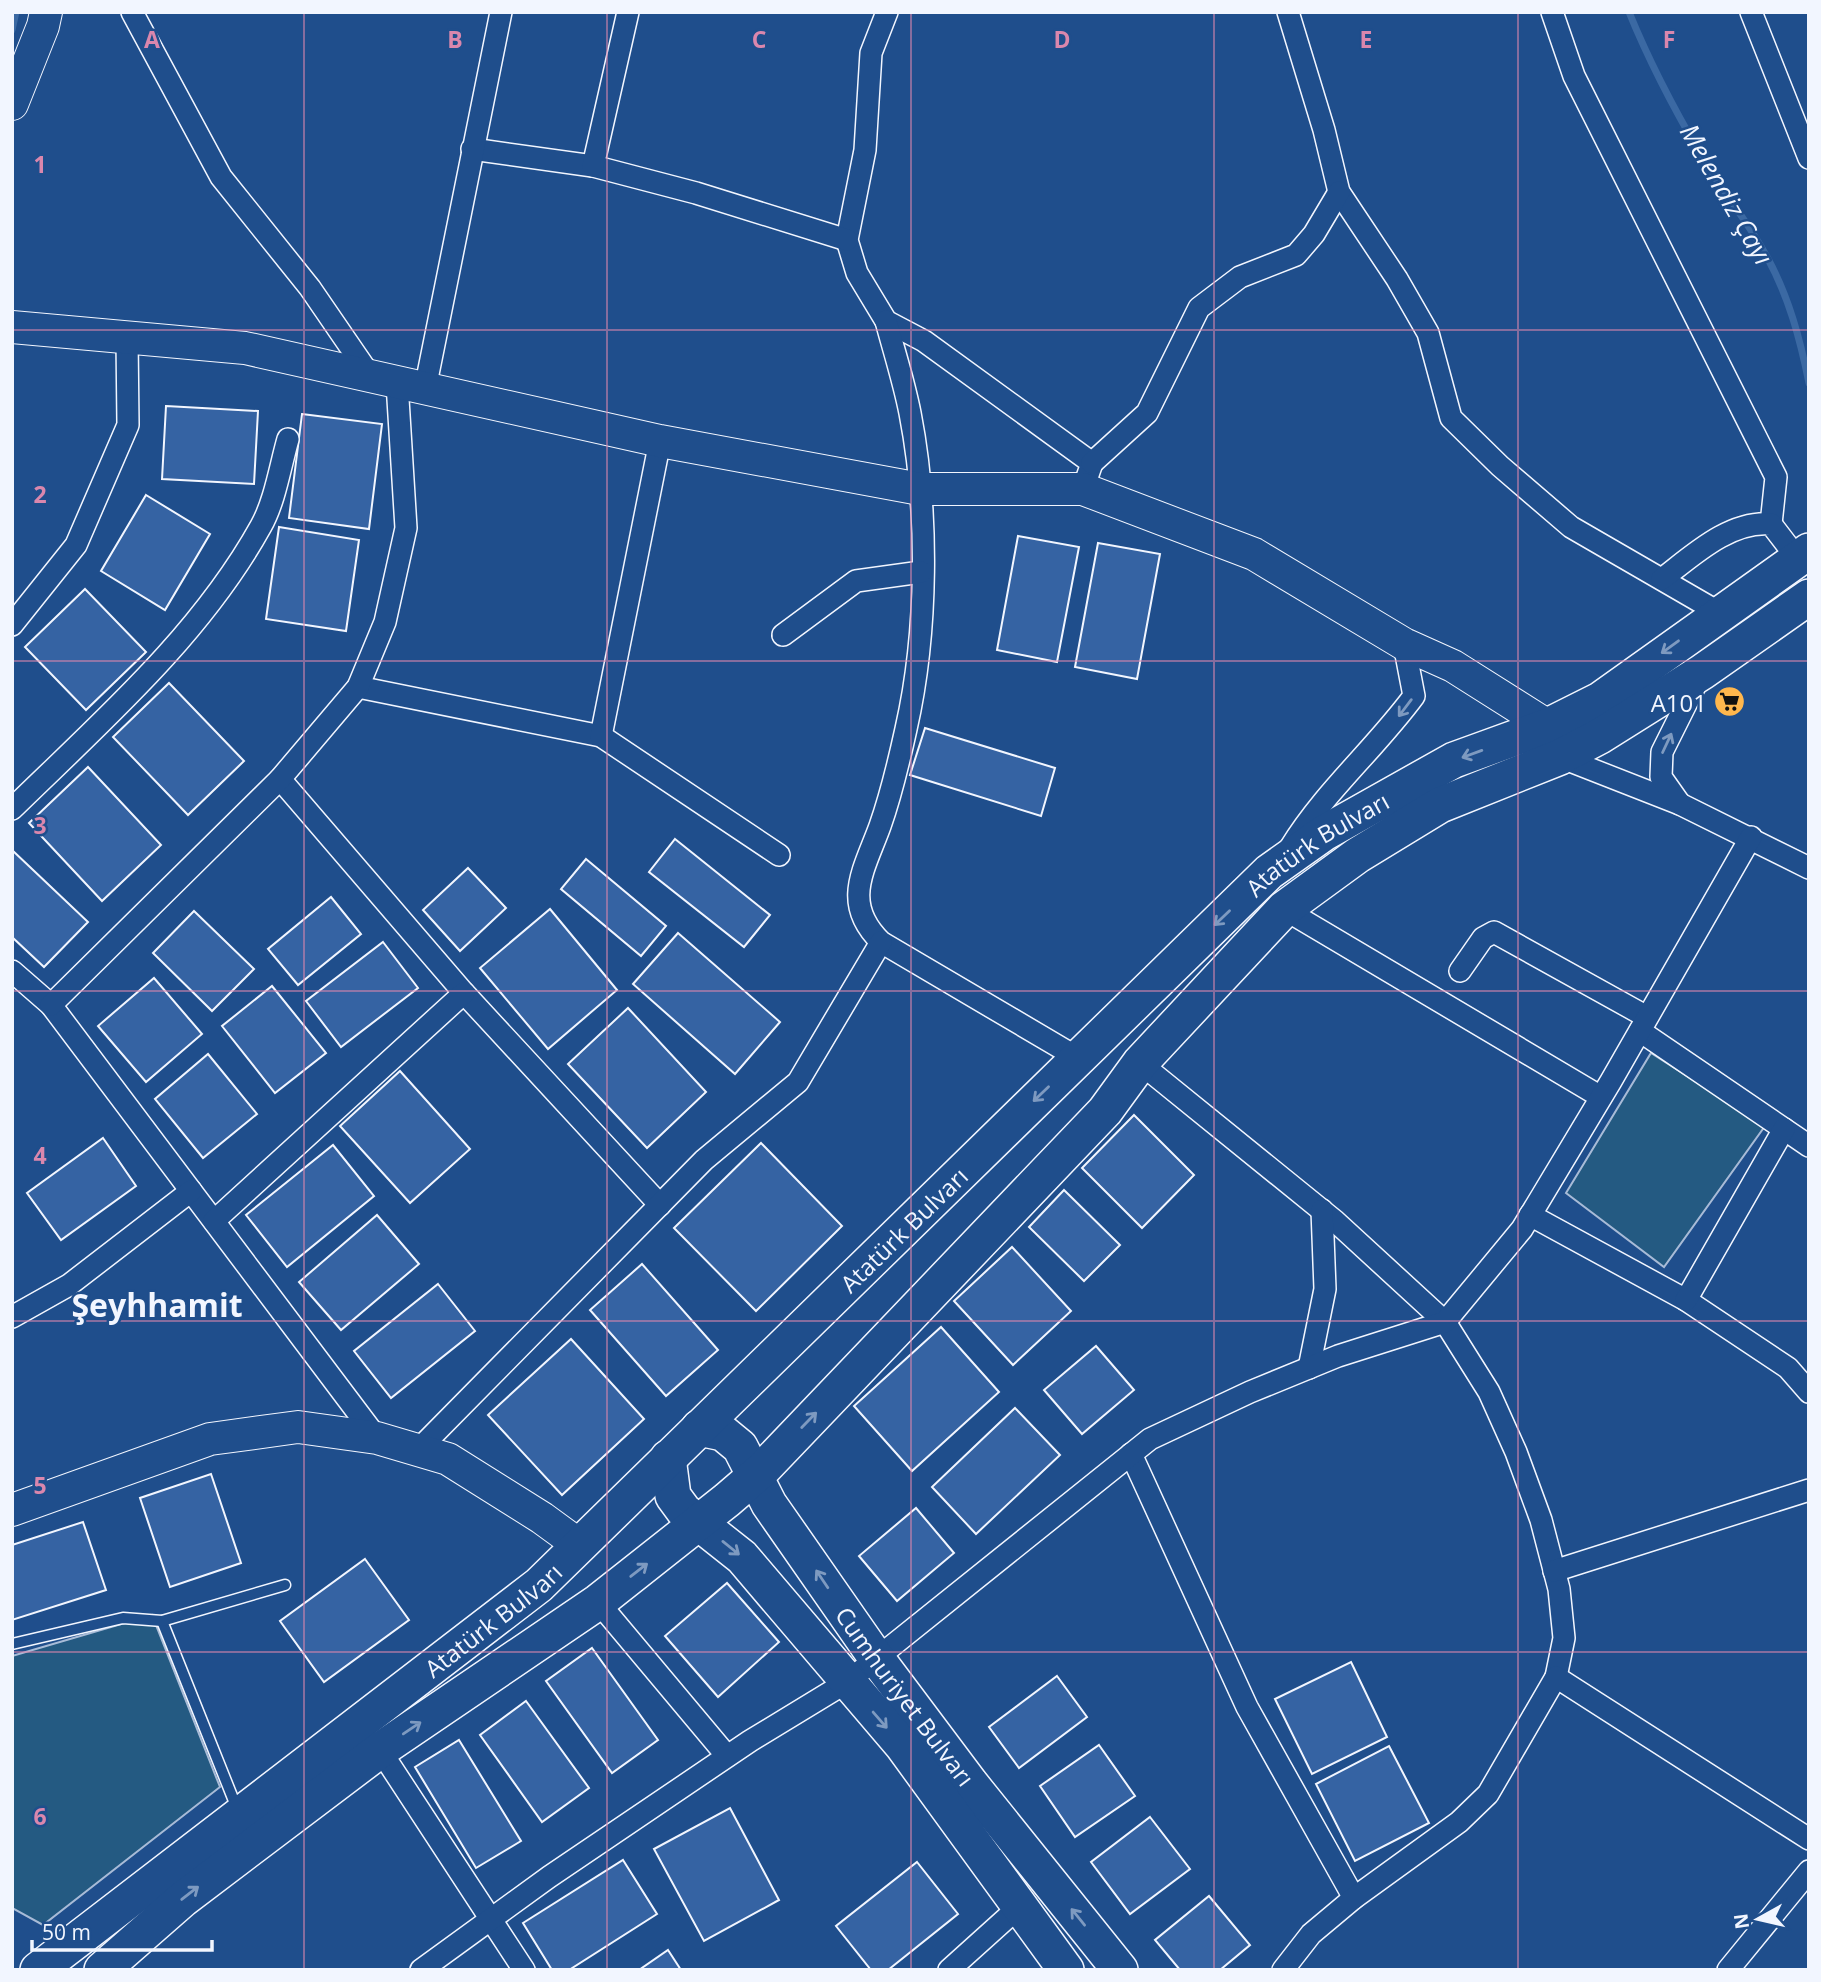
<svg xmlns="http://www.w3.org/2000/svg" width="1821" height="1982" font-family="'Open Sans',sans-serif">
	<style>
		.green { fill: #245a82; stroke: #a8bbd7; stroke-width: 2 }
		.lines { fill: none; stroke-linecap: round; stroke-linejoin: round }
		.stream { stroke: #3b69a3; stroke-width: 7 }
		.building { fill: #3563a3; stroke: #f2f6ff; stroke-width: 2 }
		.lane-casing { stroke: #f2f6ff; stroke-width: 13 }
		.street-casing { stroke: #f2f6ff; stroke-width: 24 }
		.secondary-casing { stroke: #f2f6ff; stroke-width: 34 }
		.primary-casing { stroke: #f2f6ff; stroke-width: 38 }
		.lane { stroke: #1f4e8c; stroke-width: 10 }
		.street { stroke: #1f4e8c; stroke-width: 21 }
		.secondary { stroke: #1f4e8c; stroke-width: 32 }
		.primary { stroke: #1f4e8c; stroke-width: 35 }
		.oneway { stroke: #7e9ac0 }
		.grid { fill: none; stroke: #da87ad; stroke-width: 2; stroke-opacity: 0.55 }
		.labels { text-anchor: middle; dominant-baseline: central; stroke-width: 5; stroke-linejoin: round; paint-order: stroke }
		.poi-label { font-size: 24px; fill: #f2f6ff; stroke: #1f4e8c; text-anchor: end }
		.street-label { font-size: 24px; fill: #f2f6ff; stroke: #1f4e8c }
		.water-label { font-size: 26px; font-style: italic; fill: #f2f6ff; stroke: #1f4e8c }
		.district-label { font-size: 32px; font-weight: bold; fill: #f2f6ff; stroke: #1f4e8c }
		.grid-label { font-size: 23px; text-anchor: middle; font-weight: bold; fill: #da87ad; stroke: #1f4e8c; stroke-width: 5; stroke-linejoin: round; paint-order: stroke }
	</style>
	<rect width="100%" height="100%" fill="#1f4e8c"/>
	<g class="green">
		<polygon points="1651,1053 1765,1126 1664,1267 1566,1193"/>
		<polygon points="152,1615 220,1787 43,1925 12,1908 12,1656"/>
	</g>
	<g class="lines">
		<g class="stream">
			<path d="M1629,12C1649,61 1674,109 1701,155C1721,190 1748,221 1767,257C1789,297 1800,339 1809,383"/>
			<polyline points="12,30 16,12"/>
		</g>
	</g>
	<g class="building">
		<polygon points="166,406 258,411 254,484 162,479"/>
		<polygon points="302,414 382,424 369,529 289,518"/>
		<polygon points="146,495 210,534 165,610 101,571"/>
		<polygon points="279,527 359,540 346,631 266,619"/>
		<polygon points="1018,536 1079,547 1057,662 997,650"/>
		<polygon points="1098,543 1160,554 1137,679 1075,667"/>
		<polygon points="85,589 146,652 86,710 25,647"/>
		<polygon points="169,683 244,761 188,815 113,737"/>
		<polygon points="925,728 1055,768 1041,816 910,775"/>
		<polygon points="88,767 161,845 102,901 29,823"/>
		<polygon points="675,839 770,915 744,947 649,872"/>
		<polygon points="12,850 88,922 44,967 12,937"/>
		<polygon points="586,859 666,926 641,956 561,889"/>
		<polygon points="468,868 506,908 460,951 423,910"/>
		<polygon points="331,897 361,934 298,985 268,949"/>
		<polygon points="550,909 617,990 548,1049 480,968"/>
		<polygon points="194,911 254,969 212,1011 153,953"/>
		<polygon points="678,933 780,1022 735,1074 633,984"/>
		<polygon points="383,942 418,988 341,1047 306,1001"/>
		<polygon points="154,978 202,1034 146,1082 98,1026"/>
		<polygon points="272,986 326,1053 275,1093 222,1026"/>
		<polygon points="628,1008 706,1092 647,1148 568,1064"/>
		<polygon points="208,1054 257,1114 203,1158 155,1099"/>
		<polygon points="400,1071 470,1149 410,1203 340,1126"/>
		<polygon points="1134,1115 1194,1175 1142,1228 1082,1168"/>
		<polygon points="103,1138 136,1186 61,1240 27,1193"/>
		<polygon points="761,1143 842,1226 756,1311 674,1228"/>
		<polygon points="333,1145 374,1196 287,1267 246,1215"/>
		<polygon points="1064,1190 1120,1245 1084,1281 1029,1227"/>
		<polygon points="377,1215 419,1264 341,1330 299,1282"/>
		<polygon points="1012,1247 1071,1311 1013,1365 954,1301"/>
		<polygon points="642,1264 718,1350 666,1396 590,1310"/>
		<polygon points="438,1284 475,1331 391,1398 354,1351"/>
		<polygon points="941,1327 999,1392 912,1471 854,1406"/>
		<polygon points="571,1339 644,1419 562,1495 488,1415"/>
		<polygon points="1096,1346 1134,1390 1082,1434 1044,1390"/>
		<polygon points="1015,1408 1060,1455 976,1534 932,1487"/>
		<polygon points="211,1474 241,1563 170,1587 140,1498"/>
		<polygon points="916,1508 954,1553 897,1601 859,1556"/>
		<polygon points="83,1522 106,1590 12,1620 12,1545"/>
		<polygon points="365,1559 409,1620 324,1682 280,1621"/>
		<polygon points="727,1583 779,1642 718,1697 665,1636"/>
		<polygon points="592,1648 658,1740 612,1773 546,1681"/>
		<polygon points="1351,1662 1387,1737 1312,1774 1275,1699"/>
		<polygon points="1057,1676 1087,1717 1019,1768 989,1727"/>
		<polygon points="526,1701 589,1788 542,1822 480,1735"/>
		<polygon points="459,1740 521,1841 476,1868 415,1767"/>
		<polygon points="1099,1745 1135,1796 1075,1837 1040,1786"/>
		<polygon points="1389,1746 1429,1823 1355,1861 1316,1784"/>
		<polygon points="730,1808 779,1900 704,1941 654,1849"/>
		<polygon points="1150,1817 1190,1869 1130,1914 1091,1862"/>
		<polygon points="623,1860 657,1914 569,1970 552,1970 523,1923"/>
		<polygon points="917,1862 958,1914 888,1970 871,1970 836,1926"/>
		<polygon points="1209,1896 1250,1945 1220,1970 1180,1970 1155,1940"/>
		<polygon points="668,1950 681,1970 639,1970"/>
	</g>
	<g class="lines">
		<defs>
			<g id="lane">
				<polyline points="162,1621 238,1811"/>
				<polyline points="12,1644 123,1618 162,1621 285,1585"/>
			</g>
			<g id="street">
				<polyline points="132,12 221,177 310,288 371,377"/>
				<polyline points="887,12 871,53 865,150 847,240 857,273 886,321 924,341 1092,463 1083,489"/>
				<polyline points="1288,12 1324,130 1339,192 1397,279 1428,333 1451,418 1500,466 1571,527 1718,612"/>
				<polyline points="1552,12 1574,76 1776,477 1771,524"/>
				<polyline points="1751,12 1809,158"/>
				<polyline points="472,149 593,166 696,193 847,240"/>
				<polyline points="593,166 628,12"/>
				<path d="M886,321C894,351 904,382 910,413C929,511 928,632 906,729C899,761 891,795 880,826C864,870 841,903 881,942L1078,1058"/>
				<polyline points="425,389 501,12"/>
				<polyline points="1092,463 1147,413 1199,308 1240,277 1296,255 1314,234 1339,192"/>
				<path d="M1662,579C1692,556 1730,520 1771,524L1797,558"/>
				<polyline points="12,625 76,545 128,425 127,338"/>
				<polyline points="783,635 856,581 921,572"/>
				<polyline points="358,687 601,736 779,855"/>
				<polyline points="601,736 660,441"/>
				<polyline points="1560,757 1680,804 1809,868"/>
				<polyline points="280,779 464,993 660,1205"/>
				<polyline points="1680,804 1661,777 1662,752 1699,678"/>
				<path d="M12,809C101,722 200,636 261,526C275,501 280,467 288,439"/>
				<path d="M1290,848C1325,791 1374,750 1414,696L1404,644"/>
				<polyline points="1284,909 1601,1097"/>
				<polyline points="12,971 51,1005 377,1438"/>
				<polyline points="1460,971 1483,938 1494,932 1647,1017"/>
				<polyline points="51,1005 280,779 358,687 385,622 406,528 397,383"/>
				<polyline points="1640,1031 1809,1146"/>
				<polyline points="1140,1063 1335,1221 1445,1322 1489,1392 1516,1452 1541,1520 1559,1589 1564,1638 1556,1677"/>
				<polyline points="1530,1215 1686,1300 1788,1368 1809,1392"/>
				<polyline points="214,1221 464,993"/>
				<polyline points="1686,1300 1784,1129"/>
				<polyline points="12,1317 69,1285 191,1191"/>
				<polyline points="1309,1368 1325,1289 1322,1210"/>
				<polyline points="418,1450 704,1160 798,1082 881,942"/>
				<polyline points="1131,1454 1247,1707 1354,1898"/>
				<polyline points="1554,1571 1809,1490"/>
				<polyline points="598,1602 727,1756"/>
				<polyline points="380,1750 524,1970"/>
				<polyline points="421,1970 549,1877 750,1741 847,1682 1150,1439 1250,1392 1338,1356 1445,1322 1522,1229 1611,1081 1751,837"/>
				<polyline points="949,1970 1020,1906"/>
				<polyline points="1283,1970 1311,1934 1354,1898 1459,1822 1488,1794 1556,1677 1809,1839"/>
				<polyline points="1728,1970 1809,1871"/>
			</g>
			<g id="secondary">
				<polyline points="12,104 43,26 46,12"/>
				<polyline points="12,327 245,348 660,441 920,489 1083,489 1254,554 1404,644 1453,666 1548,726"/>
				<polyline points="12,1510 210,1439 298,1427 377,1438 448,1459 542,1518 579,1545"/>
			</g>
			<g id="primary">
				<path id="s1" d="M699,1428L723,1433L740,1447L769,1504L877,1659L970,1783L1120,1970"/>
				<polyline points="668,1458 673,1496 684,1511 742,1557 903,1746 1066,1970"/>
				<path id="s2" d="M38,1970L539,1585L1269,872L1324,833L1454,760L1548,726L1600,700L1809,551"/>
				<polyline points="102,1970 183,1899 380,1750 598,1602 727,1500 763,1469 1105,1111 1140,1063 1284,909 1358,855 1440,805 1560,757 1600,736 1702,672 1809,597"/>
			</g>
		</defs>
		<use href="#lane" class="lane-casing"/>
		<use href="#street" class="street-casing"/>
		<use href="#secondary" class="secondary-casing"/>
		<use href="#primary" class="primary-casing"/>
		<use href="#lane" class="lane"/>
		<use href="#street" class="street"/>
		<use href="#secondary" class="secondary"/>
		<use href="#primary" class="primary"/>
	</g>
	<defs><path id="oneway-shaft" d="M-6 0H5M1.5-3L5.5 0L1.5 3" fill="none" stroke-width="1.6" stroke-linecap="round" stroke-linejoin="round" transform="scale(1.75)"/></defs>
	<g class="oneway">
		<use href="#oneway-shaft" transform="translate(1670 647) rotate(144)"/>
		<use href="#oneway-shaft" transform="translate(1405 708) rotate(127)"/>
		<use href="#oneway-shaft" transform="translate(1667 743) rotate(-65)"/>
		<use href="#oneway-shaft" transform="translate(1472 754) rotate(160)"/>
		<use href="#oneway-shaft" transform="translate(1222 918) rotate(136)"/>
		<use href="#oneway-shaft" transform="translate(1041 1094) rotate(136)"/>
		<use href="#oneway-shaft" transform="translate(809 1420) rotate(-46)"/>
		<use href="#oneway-shaft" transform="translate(731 1548) rotate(39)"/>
		<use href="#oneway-shaft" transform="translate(639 1570) rotate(-38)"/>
		<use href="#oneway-shaft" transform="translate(822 1579) rotate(-124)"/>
		<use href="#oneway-shaft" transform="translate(880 1720) rotate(49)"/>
		<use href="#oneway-shaft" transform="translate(412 1728) rotate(-34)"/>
		<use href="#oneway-shaft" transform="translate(190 1893) rotate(-38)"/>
		<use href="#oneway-shaft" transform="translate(1078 1917) rotate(-129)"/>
	</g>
	<path class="grid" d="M304,12V1970M607,12V1970M911,12V1970M1214,12V1970M1518,12V1970M12,330H1809M12,661H1809M12,991H1809M12,1321H1809M12,1652H1809"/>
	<defs>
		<symbol id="supermarket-disc" viewBox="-11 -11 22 22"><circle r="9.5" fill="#ffb74d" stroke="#1f4e8c"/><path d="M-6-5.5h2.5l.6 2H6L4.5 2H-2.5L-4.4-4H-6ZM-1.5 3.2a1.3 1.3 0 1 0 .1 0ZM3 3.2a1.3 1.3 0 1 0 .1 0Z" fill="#111"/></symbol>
	</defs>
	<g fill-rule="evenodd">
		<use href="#supermarket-disc" x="1712" y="684" width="35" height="35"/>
	</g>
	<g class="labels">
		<g class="poi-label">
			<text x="1707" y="702">A101</text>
		</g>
		<g class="street-label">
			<text stroke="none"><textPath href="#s2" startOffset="1708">Atatürk Bulvarı</textPath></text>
			<text stroke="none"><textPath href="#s2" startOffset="1141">Atatürk Bulvarı</textPath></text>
			<text stroke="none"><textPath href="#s2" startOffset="574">Atatürk Bulvarı</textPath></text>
			<text stroke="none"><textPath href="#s1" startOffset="346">Cumhuriyet Bulvarı</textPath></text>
		</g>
		<g class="water-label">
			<text transform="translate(1727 194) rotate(60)">Melendiz Çayı</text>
		</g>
		<g class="district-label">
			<text x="157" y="1304">Şeyhhamit</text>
		</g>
	</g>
	<g class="grid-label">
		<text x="152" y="48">A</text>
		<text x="455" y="48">B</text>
		<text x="759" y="48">C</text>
		<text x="1062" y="48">D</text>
		<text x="1366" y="48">E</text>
		<text x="1669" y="48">F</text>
		<text x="40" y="173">1</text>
		<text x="40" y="503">2</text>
		<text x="40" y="834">3</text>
		<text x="40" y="1164">4</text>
		<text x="40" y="1494">5</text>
		<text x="40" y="1825">6</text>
	</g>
	<rect width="1821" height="1982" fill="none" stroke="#f2f6ff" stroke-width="28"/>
	<g transform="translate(1758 1919) rotate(262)" stroke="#1f4e8c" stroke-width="5" paint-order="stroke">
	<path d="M0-5L12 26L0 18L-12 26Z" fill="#f2f6ff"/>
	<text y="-10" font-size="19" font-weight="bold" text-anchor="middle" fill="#f2f6ff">N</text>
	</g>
	<path d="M32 1940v10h180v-10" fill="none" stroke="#f2f6ff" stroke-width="3.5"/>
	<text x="42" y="1940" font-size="21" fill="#f2f6ff" stroke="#1f4e8c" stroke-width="5" paint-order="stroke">50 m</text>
</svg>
